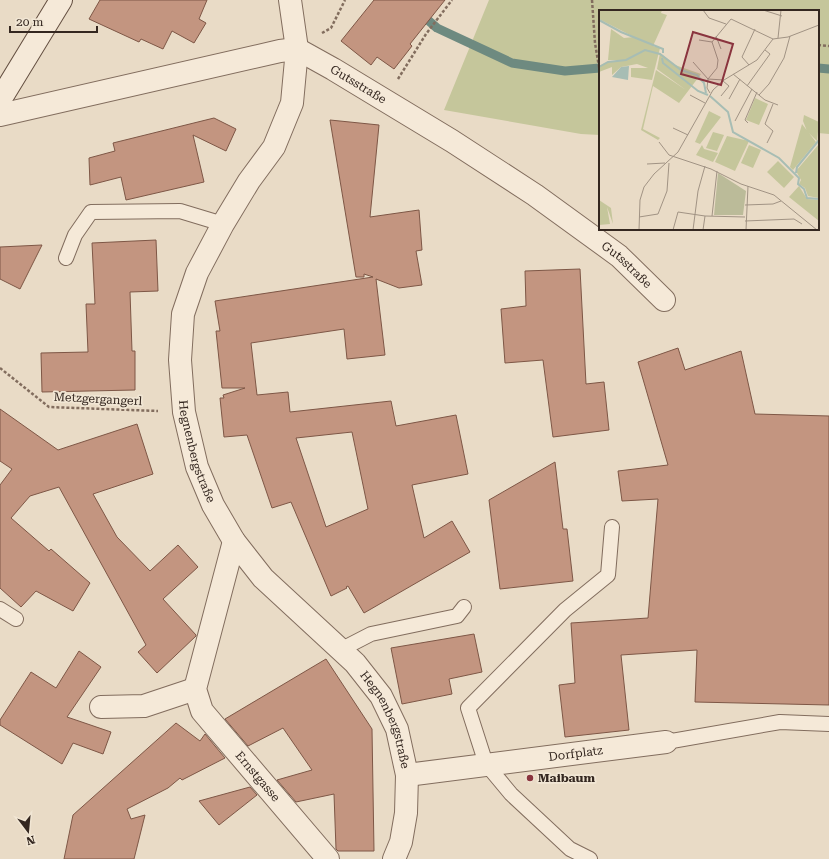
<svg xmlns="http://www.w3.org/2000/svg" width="829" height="859" font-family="'Roboto Serif',serif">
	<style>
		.green { fill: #c5c69b }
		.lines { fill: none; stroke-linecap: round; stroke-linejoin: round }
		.stream { stroke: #6e8a80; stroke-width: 9 }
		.building { fill: #c39580; stroke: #7e5746; fill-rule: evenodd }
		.service-casing { stroke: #826d5e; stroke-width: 16 }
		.minor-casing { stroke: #826d5e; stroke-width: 24 }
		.secondary-casing { stroke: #644f41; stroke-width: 24 }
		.path { stroke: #826d5e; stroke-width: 2.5; stroke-dasharray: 3 2; stroke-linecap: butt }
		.service { stroke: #f5e9d8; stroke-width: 14 }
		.minor { stroke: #f5e9d8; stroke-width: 22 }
		.secondary { stroke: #f5e9d8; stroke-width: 22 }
		.poi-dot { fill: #8a343e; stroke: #f1e6d4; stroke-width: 1.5 }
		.labels { text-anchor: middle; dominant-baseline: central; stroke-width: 3.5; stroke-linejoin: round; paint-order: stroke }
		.street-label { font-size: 12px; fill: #342720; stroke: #f1e6d4 }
		.poi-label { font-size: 12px; font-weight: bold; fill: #342720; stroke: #f1e6d4; text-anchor: start }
		.inset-river { fill: none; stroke: #a7bdb4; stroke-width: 2 }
		.inset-road { fill: none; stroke: #a19384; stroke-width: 1 }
		.view { fill: #8a343e; fill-opacity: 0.15; stroke: #8a343e; stroke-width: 2 }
		.inset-edge { fill: none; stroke: #342720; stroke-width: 2 }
	</style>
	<rect width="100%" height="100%" fill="#e9dbc6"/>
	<polygon class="green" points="489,0 829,0 829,134 818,133 818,11 600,11 600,135 581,134 444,110"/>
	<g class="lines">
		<g class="stream">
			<polyline points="405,0 437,28 512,63 565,71 600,68"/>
			<polyline points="818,68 829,69"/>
		</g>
	</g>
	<g class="building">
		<polygon points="100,0 207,0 199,19 206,23 194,43 172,31 163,49 141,39 139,42 89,19"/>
		<polygon points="374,0 445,0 410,44 412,46 394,69 377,57 371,65 341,41"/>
		<polygon points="214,118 236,129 226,151 193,135 204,182 126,200 121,177 90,185 89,158 115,151 113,143"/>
		<path d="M330,120L379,125L370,217L419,210L422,250L416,251L422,285L399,288L376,279L385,355L347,359L344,329L251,343L257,395L288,392L290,412L391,401L396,426L456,415L468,474L412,485L424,538L452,521L470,552L364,613L348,586L346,587L347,588L331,596L291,502L272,508L247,435L224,437L220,398H224L223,395L245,388H222L216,331H220L215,301L373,277L364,274V277H356ZM352,432L368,509L326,527L296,438Z"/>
		<polygon points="156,240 158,291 130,292 132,351 135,351 135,390 42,392 41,353 88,352 86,304 95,304 92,243"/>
		<polygon points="42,245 20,289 0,279 0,247"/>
		<polygon points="580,269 586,384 604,382 609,430 553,437 543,360 505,363 501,309 526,306 525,271"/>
		<polygon points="678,348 685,370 741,351 755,414 829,416 829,705 695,702 697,650 621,655 629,730 565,737 559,685 575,683 571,623 648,618 658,499 622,501 618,471 668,465 638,362"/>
		<polygon points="0,409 58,450 137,424 153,474 93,494 117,537 150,571 178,545 198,567 163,599 196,635 196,636 157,673 138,652 146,645 59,487 30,496 11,518 49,551 51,549 90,583 73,611 36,591 21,607 0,588 0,485 12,469 0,461"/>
		<polygon points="555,462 563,529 567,529 573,581 500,589 489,500"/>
		<polygon points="474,634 482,672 449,679 452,694 402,704 391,648"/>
		<polygon points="79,651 101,667 67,717 111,732 103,754 73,743 62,764 0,725 0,720 31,672 56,688"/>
		<polygon points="326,659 372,729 374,851 338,851 336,849 334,794 296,802 277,780 312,770 283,728 248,746 225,719"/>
		<polygon points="176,723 200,741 205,734 225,758 182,780 180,778 168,788 127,809 131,819 145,815 134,859 64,859 73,815"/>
		<polygon points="250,787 257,795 219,825 199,801"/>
	</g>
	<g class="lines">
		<defs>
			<g id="service">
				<polyline points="66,258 75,235 91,212 180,211 223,224"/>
				<polyline points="0,609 16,619"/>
				<polyline points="340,650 371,634 457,616 464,607"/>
				<polyline points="666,742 780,722 829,724"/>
				<polyline points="590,859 570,849 511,794 486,764 468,708 565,610 608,575 612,527"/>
			</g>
			<g id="minor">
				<path id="s1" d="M290,0L297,49L292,103L274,147L249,181L223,224L197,273L183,314L180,360L184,412L197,467L213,505L234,541L263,578L355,663L381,696L397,729L407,775L406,813L401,842L394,859"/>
				<path id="s2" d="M0,115L280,51L297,49L333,69L452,141L535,195L619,256L664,300"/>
				<path id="s3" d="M234,541L195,689L202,711L328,859"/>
				<polyline points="101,707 144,706 195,689"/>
				<path id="s4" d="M407,775L666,742"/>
			</g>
			<polyline id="secondary" points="0,100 61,0"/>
		</defs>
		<use href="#service" class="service-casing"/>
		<use href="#minor" class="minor-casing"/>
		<use href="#secondary" class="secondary-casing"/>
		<g class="path">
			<polyline points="592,0 595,43 600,73"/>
			<polyline points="322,33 331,28 345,0"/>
			<polyline points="818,45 829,46"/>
			<polyline points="398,79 426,34 452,0"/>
			<polyline points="0,368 49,407 158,411"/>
		</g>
		<use href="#service" class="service"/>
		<use href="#minor" class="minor"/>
		<use href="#secondary" class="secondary"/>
	</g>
	<circle class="poi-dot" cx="530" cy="778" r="4"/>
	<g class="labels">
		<g class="street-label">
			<text stroke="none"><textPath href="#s2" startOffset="375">Gutsstraße</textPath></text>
			<text stroke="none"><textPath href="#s2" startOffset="699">Gutsstraße</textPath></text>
			<text transform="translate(98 399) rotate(3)">Metzgergangerl</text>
			<text stroke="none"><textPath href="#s1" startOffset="482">Hegnenbergstraße</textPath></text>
			<text stroke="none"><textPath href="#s1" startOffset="818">Hegnenbergstraße</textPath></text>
			<text stroke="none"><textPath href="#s4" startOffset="170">Dorfplatz</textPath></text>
			<text stroke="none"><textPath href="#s3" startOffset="262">Ernstgasse</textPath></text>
		</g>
		<g class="poi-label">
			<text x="538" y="778">Maibaum</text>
		</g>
	</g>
	<g transform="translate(599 10)">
		<rect width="220" height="220" fill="#e9dbc6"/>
		<path d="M0,0H63L62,3L68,5L54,36L61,38L53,70L32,67V58H49L38,54L22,57L13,65V57L0,62V56L6,53L24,50H9L12,19L25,28L35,27L0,9ZM61,43L76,55L102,64L80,93L54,76L44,119L61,128L59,130L42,120L57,60L87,80L58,59ZM156,88L169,94L160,115L147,110ZM110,101L122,107L101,134L96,132ZM205,105L220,112L218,131L208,121L204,111ZM203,114L217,132L194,160L191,157ZM114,122L125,125L118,141L107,138ZM128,126L150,131L136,161L116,152ZM220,134V188L209,186L206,178L200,174L202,170L197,161ZM103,135L105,139L119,143L114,152L97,145ZM150,135L162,140L154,158L142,153ZM179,151L195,167L185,178L168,162ZM200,176L208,189L220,190V211L190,187ZM0,190L12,198L14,214L8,197L11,214L0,215Z" fill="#c5c69b"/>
		<path d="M119,163L147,181L144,205H115Z" fill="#bb9"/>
		<path d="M30,56L29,70L13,67L22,57Z" fill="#a7bdb4"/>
		<path class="inset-river" d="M0,10L22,22L64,39V43M63,48L64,53L99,81L109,85M0,57L9,52L27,50L46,40L61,44L82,60L98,65L105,73L107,83M111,86L129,102L134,122L180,148L200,168L199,174L205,179L208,188L220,189M197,163L198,157L220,130"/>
		<path class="inset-road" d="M104,0L110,8L127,14M164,0L183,6M132,9L174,29M117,26L122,39M179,28L182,0M100,30L113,32M94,52L109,69L125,70M150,55L143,47L156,19M134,64L166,90L179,95M148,76L171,44L166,40M111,83L108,78L109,69L118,58L119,50L113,32L132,9M91,85L106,93M160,85L170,74L185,48L191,26M122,86L130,76L124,71M130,89L141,69M136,111L153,79M149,113L146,110L158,82M74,118L89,125M60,132L70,145L112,159L142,174L175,185L218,220M168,133L174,121L166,114L174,94M48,154L66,153M146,195L174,194L182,191M113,206L118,161M40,207L59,204L68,181L70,153M146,211L195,209L203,214M40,220L41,190L45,177L55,164L79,142L114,80L125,70L158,50L174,29L189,27L220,15M74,220L79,202L106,206L146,207M94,220L99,181L106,156M104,220L106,206M147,220L149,176"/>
		<path class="view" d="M94,22L134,34L122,75L82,64Z"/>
		<rect width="220" height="220" class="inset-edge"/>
	</g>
	<g transform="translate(28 831) rotate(164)" stroke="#f1e6d4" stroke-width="3" paint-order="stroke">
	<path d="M0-3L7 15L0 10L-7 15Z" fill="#342720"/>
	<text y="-6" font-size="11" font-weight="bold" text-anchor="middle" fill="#342720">N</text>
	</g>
	<path d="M10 26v6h87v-6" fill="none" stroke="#342720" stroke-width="2"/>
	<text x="16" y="26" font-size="12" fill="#342720" stroke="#f1e6d4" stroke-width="3" paint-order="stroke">20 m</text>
</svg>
